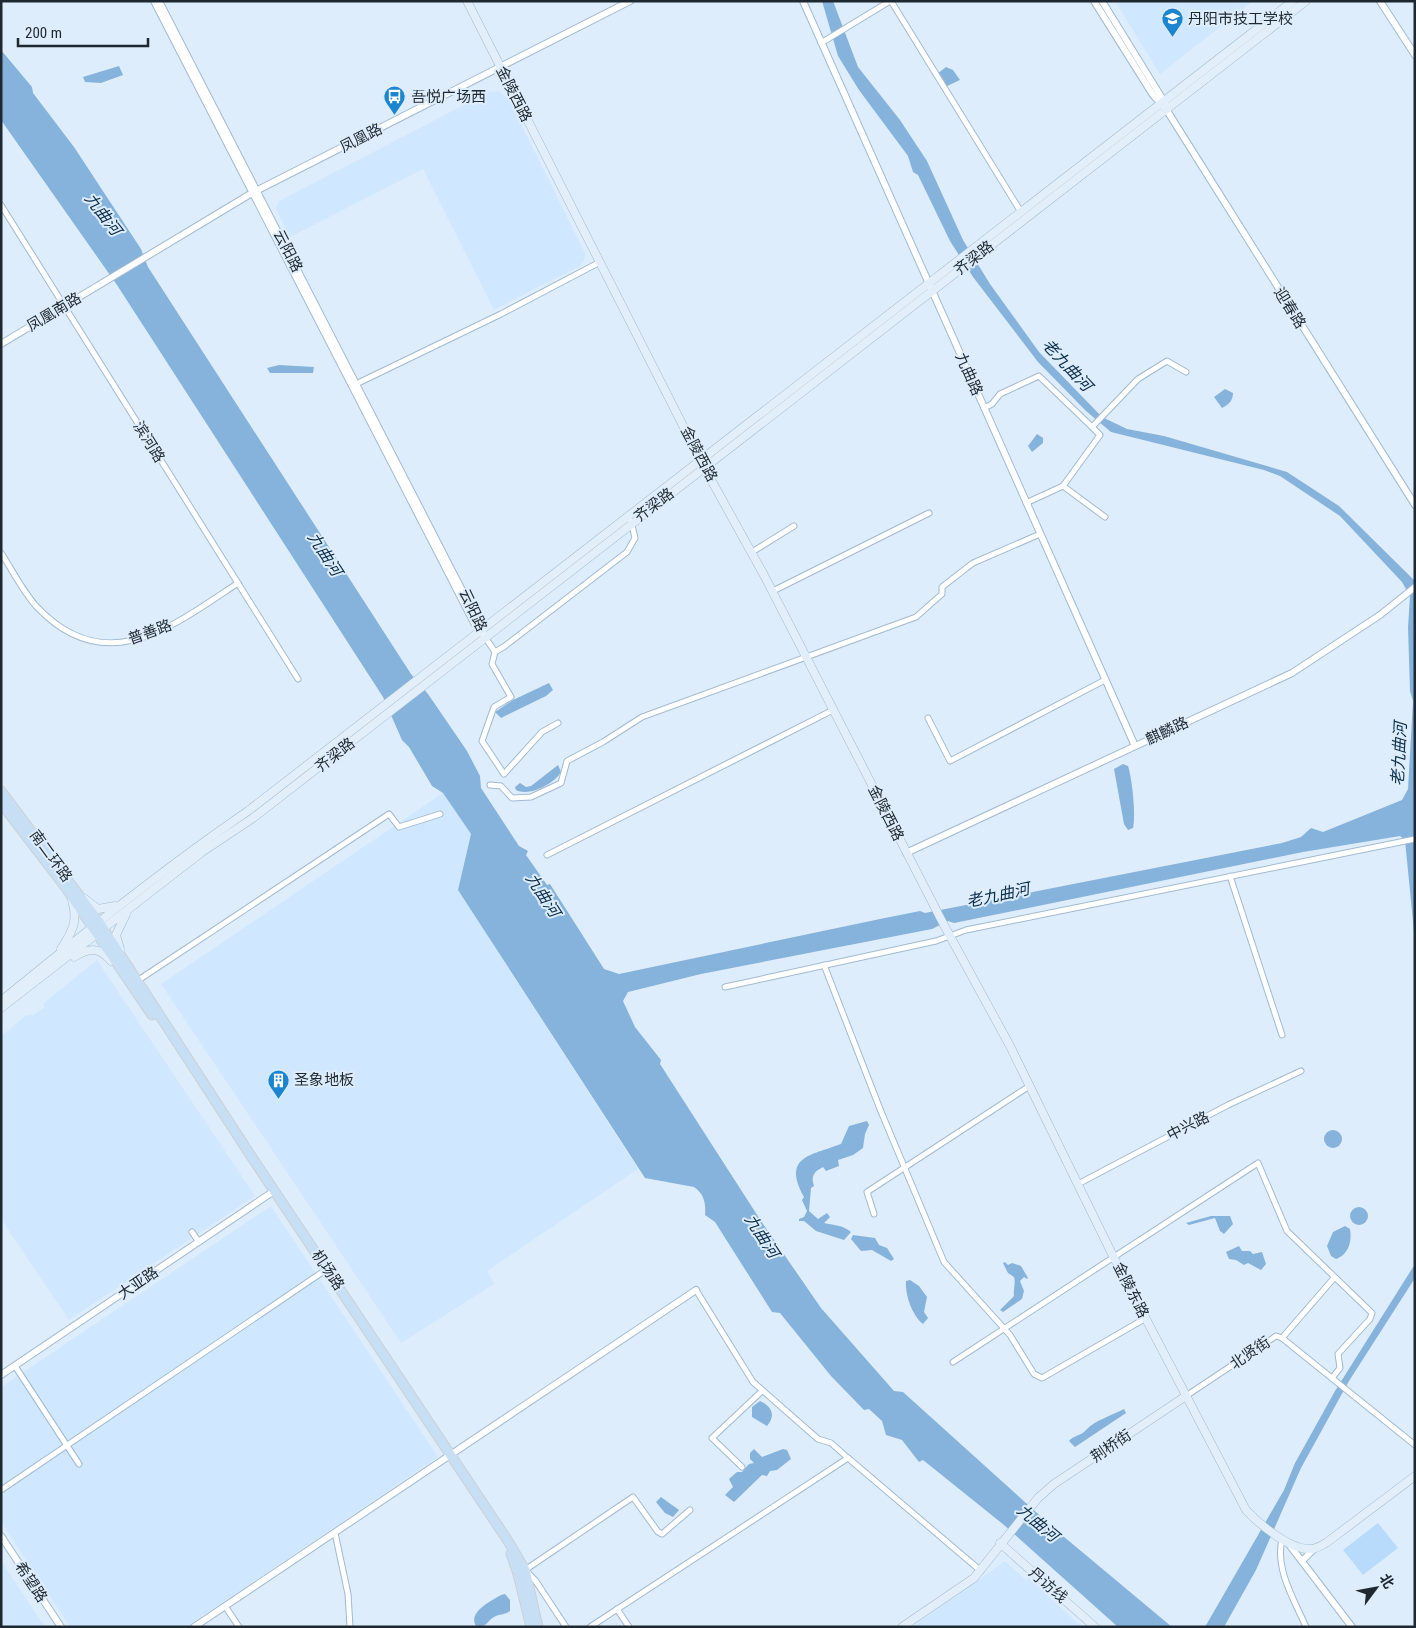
<svg xmlns="http://www.w3.org/2000/svg" width="1416" height="1628" font-family="'Roboto Condensed','Noto Sans SC',sans-serif">
	<style>
		.built { fill: #cfe8ff }
		.grass { fill: #b8dbfb }
		.water { fill: #86b3db }
		.lines { fill: none; stroke-linecap: round; stroke-linejoin: round }
		.minor-casing { stroke: #a1bad0; stroke-width: 7 }
		.tertiary-casing { stroke: #a1bad0; stroke-width: 8 }
		.secondary-casing { stroke: #a1bad0; stroke-width: 9 }
		.primary-casing { stroke: #ced0d1; stroke-width: 11 }
		.minor { stroke: #fff; stroke-width: 5 }
		.tertiary { stroke: #fff; stroke-width: 6 }
		.secondary { stroke: #e2effa; stroke-width: 8 }
		.primary { stroke: #c6dff5; stroke-width: 9 }
		.labels { text-anchor: middle; dominant-baseline: central; stroke-width: 4; stroke-linejoin: round; paint-order: stroke }
		.poi-label { font-size: 15px; fill: #1e2830; stroke: #deedfb; text-anchor: start }
		.street-label { font-size: 15px; fill: #1e2830; stroke: #deedfb }
		.water-label { font-size: 16px; font-style: italic; fill: #0b2e49; stroke: #deedfb }
	</style>
	<rect width="100%" height="100%" fill="#deedfb"/>
	<g class="built">
		<polygon points="1115,1 1253,1 1160,74"/>
		<polygon points="499,91 509,100 585,253 584,260 580,266 494,310 423,169 290,237 276,209 279,201 489,92"/>
		<polygon points="443,793 471,834 458,890 638,1169 487,1271 494,1284 401,1343 161,984"/>
		<polygon points="97,960 255,1196 69,1320 1,1219 1,1036 27,1015 33,1015 45,1007 43,1004"/>
		<polygon points="271,1206 438,1457 186,1627 70,1627 1,1522 1,1387"/>
		<polygon points="1,1561 45,1627 1,1627"/>
		<polygon points="1005,1561 1026,1580 1029,1578 1082,1627 912,1627"/>
	</g>
	<polygon class="grass" points="1378,1523 1398,1548 1363,1575 1343,1550"/>
	<g class="water">
		<path d="M822,1H833L858,67L900,120L927,161L963,240L990,284L1039,352L1102,417L1127,429L1164,436L1287,472L1339,506L1415,581V942L1405,840L1400,836L1303,852L954,923L948,921L932,929L701,974L628,992L623,1001L635,1027L661,1060L660,1064L761,1221L821,1308L894,1391L903,1392L1057,1531L1172,1627H1118L1004,1525L923,1460L919,1462L902,1440L886,1435L882,1421L869,1409L864,1410L831,1376L780,1313L772,1312L715,1222L705,1215C706,1203 704,1194 694,1187L645,1178L458,890L471,834L443,793L432,786L409,747L402,740L383,697L117,285L1,120V50L32,87L33,93L74,147L141,249L148,267L411,674L428,694L467,751L480,776L481,788L519,846L528,851L526,855L547,885L550,884L604,969L619,974L880,919L920,911L925,913L1282,843L1301,837L1311,828L1323,832L1402,800L1408,789L1413,701L1410,691L1408,627L1410,596L1402,582L1340,516L1280,476L1264,470L1111,432L1086,411L1038,362L973,277L950,241L918,175L913,172L908,156L859,90L838,56Z"/>
		<polygon points="119,66 123,75 101,83 85,82 83,77"/>
		<polygon points="946,67 953,70 960,80 945,87 937,74"/>
		<polygon points="279,365 314,367 313,373 270,373 267,368"/>
		<path d="M1225,389L1233,393C1233,401 1228,405 1222,408L1214,397Z"/>
		<polygon points="1037,434 1043,438 1043,443 1032,452 1028,446"/>
		<polygon points="549,683 553,690 546,696 501,718 495,712 513,700"/>
		<path d="M1123,764L1128,766C1132,778 1136,815 1133,828L1128,830L1124,824L1114,769Z"/>
		<path d="M558,765L561,772C554,784 529,797 516,790L515,787L520,783L526,787L531,786Z"/>
		<path d="M867,1121L869,1125L865,1134L863,1148L853,1155L838,1160L839,1166L826,1171L823,1167C813,1172 811,1177 814,1186L811,1188L809,1211L818,1219L827,1213L830,1217L824,1223C833,1225 843,1225 851,1232L844,1240L816,1231L804,1221H799V1219L804,1217L807,1211L802,1200L804,1197C782,1156 810,1156 841,1144L849,1126Z"/>
		<circle cx="1333" cy="1139" r="9"/>
		<circle cx="1359" cy="1216" r="9"/>
		<polygon points="1211,1216 1230,1216 1233,1224 1224,1234 1220,1231 1215,1218 1189,1225 1186,1223"/>
		<path d="M1345,1226L1350,1229C1352,1241 1349,1254 1336,1259L1331,1256L1327,1246L1333,1232Z"/>
		<polygon points="853,1235 875,1238 879,1245 887,1248 894,1259 891,1261 872,1250 861,1251 851,1239"/>
		<polygon points="1239,1246 1242,1251 1250,1251 1253,1254 1262,1252 1266,1264 1261,1270 1248,1263 1244,1265 1236,1260 1229,1259 1226,1252"/>
		<path d="M1005,1262L1008,1265L1012,1263L1021,1266L1028,1278L1027,1279L1024,1277L1020,1281L1024,1291L1022,1299L1003,1312L1000,1310L1014,1296C1013,1289 1016,1283 1014,1277L1008,1273L1003,1263Z"/>
		<polygon points="1415,1264 1415,1278 1349,1381 1301,1468 1256,1570 1224,1627 1205,1627 1284,1490 1295,1463 1335,1391"/>
		<path d="M910,1280L919,1286L927,1297L924,1312L928,1318L923,1324C912,1315 905,1295 906,1281Z"/>
		<path d="M760,1401C772,1407 776,1415 767,1426L752,1417V1407Z"/>
		<path d="M1124,1409L1126,1413L1075,1447L1069,1441C1074,1435 1081,1436 1086,1430C1095,1420 1111,1416 1124,1409Z"/>
		<polygon points="754,1449 762,1457 783,1449 787,1450 791,1459 777,1470 770,1471 767,1476 762,1475 734,1502 725,1495 733,1487 729,1479 737,1472 742,1472 749,1464 754,1463 750,1459 750,1453"/>
		<polygon points="661,1497 679,1510 673,1517 665,1513 656,1502"/>
		<path d="M505,1594L510,1600V1611C505,1615 499,1614 494,1617C487,1621 487,1627 477,1627C466,1613 491,1601 501,1595Z"/>
	</g>
	<g class="lines">
		<defs>
			<g id="minor">
				<polyline points="891,1 1021,212"/>
				<polyline points="821,43 890,1"/>
				<polyline points="1,205 298,679"/>
				<polyline points="354,385 501,314 600,262"/>
				<polyline points="984,408 992,404 1000,394 1039,376 1092,427"/>
				<polyline points="1063,486 1105,517"/>
				<polyline points="1026,503 1063,486 1100,435 1092,427 1138,379 1167,361 1186,372"/>
				<polyline points="752,552 794,526"/>
				<path d="M1,553C13,571 23,592 37,607C106,680 173,626 238,583"/>
				<polyline points="773,591 929,513"/>
				<polyline points="485,637 495,652 505,646 627,552 635,538 631,521"/>
				<polyline points="495,652 492,664 511,697 494,707 482,741 504,774 542,732 558,723"/>
				<polyline points="928,718 950,761 1105,680"/>
				<polyline points="490,785 501,786 512,798 531,797 561,783 567,761 603,742 642,717 916,617 942,594 942,587 973,563 1040,534"/>
				<polyline points="547,855 833,710"/>
				<polyline points="1230,876 1282,1035"/>
				<polyline points="824,965 880,1109 944,1262 1010,1335 1034,1374 1042,1378 1146,1318"/>
				<polyline points="137,981 389,814 399,827 440,814"/>
				<polyline points="725,987 936,941 966,930 1415,839"/>
				<polyline points="1078,1184 1228,1105 1301,1071"/>
				<polyline points="874,1214 867,1192 1028,1087"/>
				<polyline points="192,1232 199,1242"/>
				<polyline points="696,1290 753,1382 818,1439 831,1443 848,1458"/>
				<polyline points="1282,1338 1334,1278"/>
				<polyline points="953,1362 1258,1163 1287,1231 1372,1313 1370,1319 1338,1354 1340,1368 1332,1378"/>
				<polyline points="15,1366 79,1464"/>
				<polyline points="1186,1396 1276,1336 1282,1338 1415,1445"/>
				<polyline points="742,1467 712,1438 762,1391"/>
				<polyline points="1,1490 327,1269"/>
				<polyline points="335,1533 348,1594 350,1627"/>
				<path d="M1282,1539C1275,1570 1294,1599 1306,1627"/>
				<polyline points="225,1606 239,1627"/>
				<polyline points="617,1609 629,1627"/>
				<polyline points="566,1627 535,1580 525,1570 633,1497 658,1532 662,1534 690,1510"/>
				<polyline points="590,1627 848,1458 981,1571"/>
			</g>
			<g id="tertiary">
				<polyline points="154,1 474,623 483,634"/>
				<polyline points="159,1 483,631"/>
				<polyline points="803,1 1135,746"/>
				<polyline points="1094,1 1153,95 1166,109 1415,505"/>
				<polyline points="1102,1 1165,103"/>
				<polyline points="1380,1 1415,55"/>
				<polyline points="1,344 252,193 630,1"/>
				<polyline points="906,853 1292,673 1380,615 1415,587"/>
				<polyline points="1,1375 274,1191"/>
				<polyline points="1,1536 61,1627"/>
				<polyline points="1288,1543 1352,1627"/>
				<polyline points="1302,1561 1314,1549"/>
				<polyline points="194,1627 696,1290"/>
			</g>
			<g id="secondary">
				<path d="M467,1L704,467L765,577L945,927L1010,1046L1114,1258L1246,1510C1259,1524 1288,1548 1308,1549C1315,1550 1320,1546 1326,1543L1415,1476"/>
				<polyline points="85,899 98,909 115,906"/>
				<path d="M61,949C73,931 78,921 72,900"/>
				<polyline points="120,949 116,935 126,914"/>
				<path d="M74,957C89,948 99,946 111,961"/>
				<path d="M1,1001C82,935 162,870 248,811L1293,1"/>
				<polyline points="1,1008 202,852 253,818 378,721 1306,1"/>
				<polyline points="1000,1543 1095,1627"/>
				<polyline points="902,1627 974,1578 1038,1498 1054,1484 1186,1396"/>
			</g>
			<g id="primary">
				<polyline points="1,791 99,922 251,1156 508,1541 525,1570 538,1627"/>
				<polyline points="1,803 66,888 152,1015"/>
				<polyline points="511,1554 518,1574 531,1627"/>
			</g>
		</defs>
		<use href="#minor" class="minor-casing"/>
		<use href="#tertiary" class="tertiary-casing"/>
		<use href="#secondary" class="secondary-casing"/>
		<use href="#primary" class="primary-casing"/>
		<use href="#minor" class="minor"/>
		<use href="#tertiary" class="tertiary"/>
		<use href="#secondary" class="secondary"/>
		<use href="#primary" class="primary"/>
	</g>
	<defs>
		<symbol id="school-pin" viewBox="-11 -11 22 30"><path d="M0 17L-7.5 6A9.5 9.5 0 1 1 7.5 6Z" fill="#1c85cf" stroke="#deedfb"/><path d="M0-5L7-2L0 1L-7-2ZM-4 1L0 2.5L4 1V4Q0 6-4 4Z" fill="#fff"/></symbol>
		<symbol id="bus-pin" viewBox="-11 -11 22 30"><path d="M0 17L-7.5 6A9.5 9.5 0 1 1 7.5 6Z" fill="#1c85cf" stroke="#deedfb"/><path d="M-5-6H5V4H4V6H2V4H-2V6H-4V4H-5ZM-3.5-4V0h7V-4ZM-3.5 1.2v1.5H-2V1.2ZM2 1.2v1.5H3.5V1.2Z" fill="#fff"/></symbol>
		<symbol id="building-pin" viewBox="-11 -11 22 30"><path d="M0 17L-7.5 6A9.5 9.5 0 1 1 7.5 6Z" fill="#1c85cf" stroke="#deedfb"/><path d="M-4-6H4V6H1V3H-1V6H-4ZM-2.5-4.3h1.7v1.8h-1.7ZM.8-4.3h1.7v1.8H.8ZM-2.5-1h1.7V.8h-1.7ZM.8-1h1.7V.8H.8Z" fill="#fff"/></symbol>
	</defs>
	<g fill-rule="evenodd">
		<use href="#school-pin" x="1160" y="6" width="25" height="34"/>
		<use href="#bus-pin" x="382" y="84" width="25" height="34"/>
		<use href="#building-pin" x="266" y="1068" width="25" height="34"/>
	</g>
	<g class="labels">
		<g class="poi-label">
			<text x="1188" y="19">丹阳市技工学校</text>
			<text x="411" y="97">吾悦广场西</text>
			<text x="294" y="1080">圣象地板</text>
		</g>
		<g class="street-label">
			<text transform="translate(514 94) rotate(63)">金陵西路</text>
			<text transform="translate(361 138) rotate(-27)">凤凰路</text>
			<text transform="translate(288 251) rotate(63)">云阳路</text>
			<text transform="translate(974 258) rotate(-38)">齐梁路</text>
			<text transform="translate(1290 308) rotate(58)">迎春路</text>
			<text transform="translate(54 312) rotate(-31)">凤凰南路</text>
			<text transform="translate(969 374) rotate(66)">九曲路</text>
			<text transform="translate(149 442) rotate(58)">滨河路</text>
			<text transform="translate(699 454) rotate(62)">金陵西路</text>
			<text transform="translate(654 505) rotate(-37)">齐梁路</text>
			<text transform="translate(473 610) rotate(65)">云阳路</text>
			<text transform="translate(150 632) rotate(-20)">普善路</text>
			<text transform="translate(1167 731) rotate(-25)">麒麟路</text>
			<text transform="translate(335 755) rotate(-38)">齐梁路</text>
			<text transform="translate(886 813) rotate(63)">金陵西路</text>
			<text transform="translate(51 856) rotate(54)">南二环路</text>
			<text transform="translate(1188 1126) rotate(-27)">中兴路</text>
			<text transform="translate(328 1270) rotate(56)">机场路</text>
			<text transform="translate(138 1283) rotate(-34)">大亚路</text>
			<text transform="translate(1131 1290) rotate(63)">金陵东路</text>
			<text transform="translate(1250 1353) rotate(-34)">北贤街</text>
			<text transform="translate(1111 1446) rotate(-34)">荆桥街</text>
			<text transform="translate(31 1582) rotate(56)">希望路</text>
			<text transform="translate(1048 1585) rotate(41)">丹访线</text>
		</g>
		<g class="water-label">
			<text transform="translate(103 214) rotate(52)">九曲河</text>
			<text transform="translate(1067 365) rotate(47)">老九曲河</text>
			<text transform="translate(325 554) rotate(57)">九曲河</text>
			<text transform="translate(1399 754) rotate(-87)">老九曲河</text>
			<text transform="translate(543 895) rotate(57)">九曲河</text>
			<text transform="translate(998 895) rotate(-12)">老九曲河</text>
			<text transform="translate(762 1236) rotate(57)">九曲河</text>
			<text transform="translate(1038 1523) rotate(40)">九曲河</text>
		</g>
	</g>
	<rect width="1416" height="1628" fill="none" stroke="#1e2830" stroke-width="5"/>
	<g transform="translate(1376 1588) rotate(58)" stroke="#deedfb" stroke-width="4" paint-order="stroke">
	<path d="M0-4L9 19L0 12L-9 19Z" fill="#1e2830"/>
	<text y="-8" font-size="14" font-weight="bold" text-anchor="middle" fill="#1e2830">北</text>
	</g>
	<path d="M18 38v8h130v-8" fill="none" stroke="#1e2830" stroke-width="2.5"/>
	<text x="25" y="38" font-size="15" fill="#1e2830" stroke="#deedfb" stroke-width="4" paint-order="stroke">200 m</text>
</svg>
